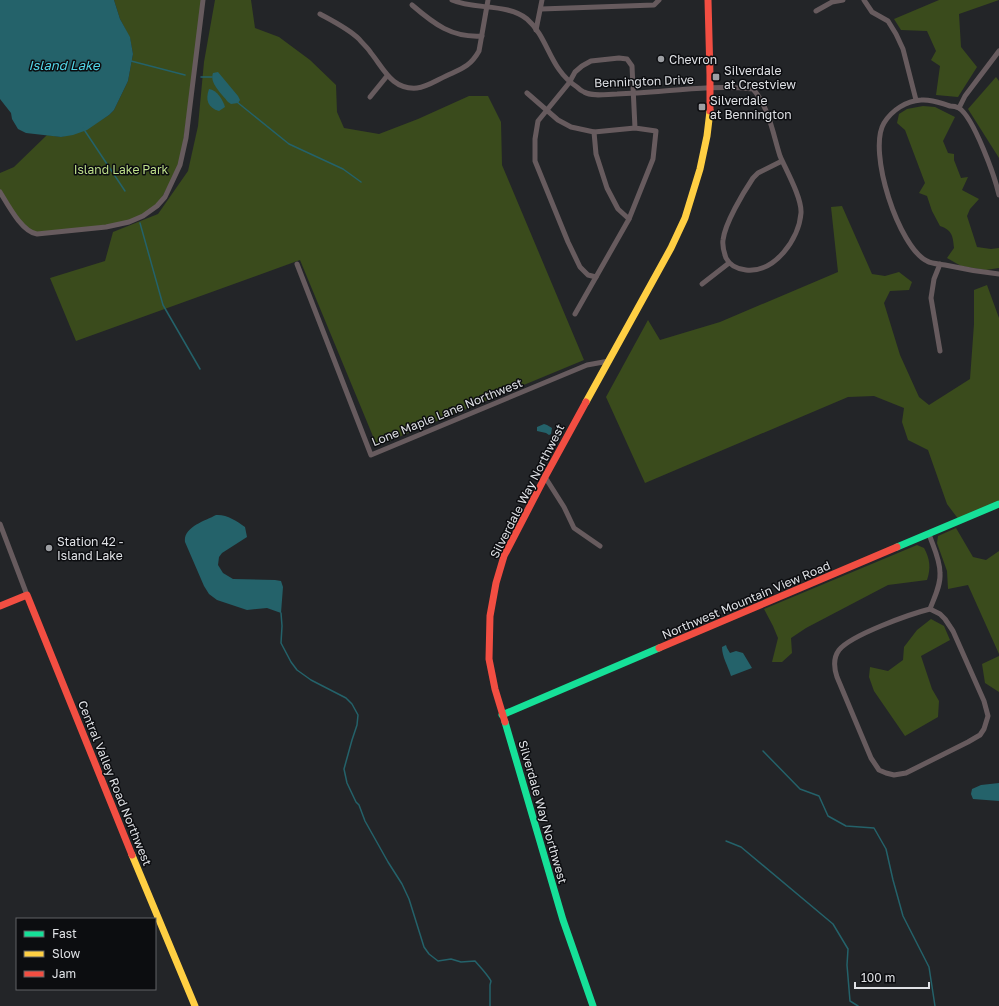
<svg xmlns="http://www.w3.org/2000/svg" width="999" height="1006" font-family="'Golos Text',sans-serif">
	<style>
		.green { fill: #3a4b1c }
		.water { fill: #24626a }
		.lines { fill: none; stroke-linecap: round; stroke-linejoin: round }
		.stream { stroke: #24626a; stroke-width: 1.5 }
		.street { stroke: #675b5e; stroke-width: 5 }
		.fast { stroke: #16e098; stroke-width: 7 }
		.slow { stroke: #ffcf43; stroke-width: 7 }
		.jam { stroke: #f24e42; stroke-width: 7 }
		.poi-dot { fill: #9d9fa3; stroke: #0c0d10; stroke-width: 1.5 }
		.labels { text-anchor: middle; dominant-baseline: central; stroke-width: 3; stroke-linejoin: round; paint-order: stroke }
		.poi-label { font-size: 12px; fill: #dfe1e5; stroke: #0c0d10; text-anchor: start }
		.street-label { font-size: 12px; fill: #dfe1e5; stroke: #0c0d10 }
		.park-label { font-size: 12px; fill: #bedf8b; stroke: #0c0d10 }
		.water-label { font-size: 13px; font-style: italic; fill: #53d5e7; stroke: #0c0d10 }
	</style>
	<rect width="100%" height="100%" fill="#232528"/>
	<g class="green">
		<polygon points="114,0 203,0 180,165 157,206 129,222 37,234 28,231 0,192 0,173 14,167 47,135 61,137 87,129 109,115 114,110 128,81 133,54 130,38 120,19"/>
		<polygon points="215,0 251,0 255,28 279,37 310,60 336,85 337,112 344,128 379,134 418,119 469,96 488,96 501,122 502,165 584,360 377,446 300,260 76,341 50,278 105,261 113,232 158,214 188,171 198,126 204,62"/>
		<polygon points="939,0 999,0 959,14 961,47 977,67 958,97 936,95 940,66 931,60 936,51 927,31 901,30 894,19"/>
		<polygon points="996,77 999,81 999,158 968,109"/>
		<path d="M923,106L935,107L955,117L943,141L948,153L954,154V160L961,178L968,177L962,190L979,199L970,209L967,216L977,247L991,249L999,248V268L986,270L961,266L947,258L954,248C953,236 952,230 940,226L932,211L927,196L919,193L925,183L905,130L897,123L899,114L907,109Z"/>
		<polygon points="842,206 872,274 885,276 899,272 912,282 909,290 890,291 884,303 900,355 919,397 929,405 970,379 974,324 974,290 987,285 999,318 999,504 959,520 947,504 928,450 908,440 902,422 904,408 874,396 848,397 645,483 606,397 648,320 660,340 720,322 838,272 831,207"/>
		<polygon points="956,528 973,557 986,560 999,551 999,654 968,585 948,589 947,571 937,543 938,536"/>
		<path d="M917,545L924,548C930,559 931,568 927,580L888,585L806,628L791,638L792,653L782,662H772L778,638L773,626L764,609Z"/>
		<polygon points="931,619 944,626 950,640 921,656 932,689 939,701 938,717 905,736 874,691 869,677 870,667 888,671 903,660 904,647 917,630"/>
		<polygon points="999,656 999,692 985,683 982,664"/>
	</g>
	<g class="water">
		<polygon points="0,0 114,0 120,19 130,37 133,54 128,81 114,110 109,115 87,130 73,135 61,137 26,133 18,129 12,119 11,113 0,99"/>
		<path d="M218,72L238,96L240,100L238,103L231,104L228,102C222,94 209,83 213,73Z"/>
		<path d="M209,89C217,90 223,100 225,107L219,111C208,108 205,100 209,89Z"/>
		<polygon points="544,424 547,425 552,428 551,434 549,435 546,433 537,431 537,427"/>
		<path d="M216,515C226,514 237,521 245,527L247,537L222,553L219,557L218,565L223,573L233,579L275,580L281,581L283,587L281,613L267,608L247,610L217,600L209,594L204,586L185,542C183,527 205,521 216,515Z"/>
		<path d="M726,645L727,648L730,653L736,651L743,653L752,668L731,676C728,666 722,657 722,647Z"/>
		<polygon points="999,783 999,801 973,799 971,794 972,789 981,785"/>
	</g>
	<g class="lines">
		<g class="stream">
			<polyline points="131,61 185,75"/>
			<polyline points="201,77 212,77"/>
			<polyline points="237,102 289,144 343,169 361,182"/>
			<polyline points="83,128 125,191"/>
			<polyline points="140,223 163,305 200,369"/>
			<path d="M281,613L282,626L281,643L291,662L297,670L311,680L346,698L352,704L358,715L357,725L352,740L344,769L347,783L356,802L359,805L365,821L388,862L402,884L409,899L424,947L429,954L438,961L451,959L461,962L475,961C481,968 487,974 491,981L490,985V1006"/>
			<polyline points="763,751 800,789 819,796 828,816 846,826 874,828 886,849 893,880 903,916 929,967 935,1006"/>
			<polyline points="726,841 741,847 833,924 848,949 847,965 850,1001 858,1006"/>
		</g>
		<g class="street">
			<path d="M452,0C474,10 508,3 527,19C549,38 549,69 577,87C579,89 581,91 584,92C593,97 607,94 617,94C662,93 708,84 753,89C769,107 773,134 780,156C786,170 802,198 801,213C799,239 775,273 746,270C737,269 730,266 726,258C724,252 722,247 723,240C725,223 743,193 753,178L758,173L782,161"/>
			<polyline points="864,0 872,12 888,21 896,34 903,49 916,100"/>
			<path d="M412,5C434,24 452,38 482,36"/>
			<polyline points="541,9 654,5 659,0"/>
			<polyline points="816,11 832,2 843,0"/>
			<path d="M320,14C333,21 349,29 359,39C363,44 368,48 371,53C384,69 392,90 417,88C427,87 437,80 446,76C461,69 470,67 479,51L488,0"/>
			<polyline points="536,30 542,0"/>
			<polyline points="527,93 558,120 571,127 594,132 635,128 656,131 653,159 629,219 596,277 588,275 580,267 568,242 535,161 535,139 538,121 569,83 575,72 582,66 591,61 619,58 627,59 632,66 635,128"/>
			<polyline points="370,97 387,76"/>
			<polyline points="959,108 965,96 999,51"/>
			<polyline points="594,132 596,154 607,188 618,209 629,219"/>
			<path d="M0,192C8,205 22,232 37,234L106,227L129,222L143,216L157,206L165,197L180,165L186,138L203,0"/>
			<path d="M999,195C995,177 974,118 959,108C957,107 953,106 950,106C940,103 932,99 921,100C906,101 892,110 884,123C867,151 899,248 927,261C932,264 940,264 945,265C963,269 981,272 999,274"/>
			<polyline points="297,264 371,455 587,365 609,361"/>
			<polyline points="940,264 934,279 931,298 940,351"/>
			<polyline points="702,284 729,263"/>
			<polyline points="575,314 596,277"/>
			<polyline points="545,477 564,507 574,528 600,546"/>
			<polyline points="0,524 27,595"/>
			<path d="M929,534C933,546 940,559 940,573C941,585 934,598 930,609"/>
			<path d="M930,609L940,614L945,619L953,631L984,701L988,716L984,729L980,735L968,742L906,773L894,775L886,773L879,770L871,758L837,677C834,668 833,658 839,650C851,635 910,614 930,609Z"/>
		</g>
		<g class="fast">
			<polyline points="897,547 999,504"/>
			<polyline points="502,715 659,648"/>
			<polyline points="505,722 563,920 593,1006"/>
		</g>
		<g class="slow">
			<polyline points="586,402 671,248 685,218 700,169 707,136 710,111"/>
			<polyline points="132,855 195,1006"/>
		</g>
		<g class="jam">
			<polyline points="708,0 710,75 710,111"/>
			<polyline points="0,606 27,595 132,855"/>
			<polyline points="659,648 897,547"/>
			<polyline points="505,722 495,689 489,659 490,616 496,583 504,556 545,477 586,402"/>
		</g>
	</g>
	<g class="poi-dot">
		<circle cx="661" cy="59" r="4"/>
		<rect x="712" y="73" width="8" height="8" rx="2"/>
		<rect x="698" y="103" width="8" height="8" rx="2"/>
		<circle cx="49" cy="548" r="4"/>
	</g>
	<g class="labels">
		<g class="poi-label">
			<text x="669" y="59">Chevron</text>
			<text x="724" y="70">Silverdale<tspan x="724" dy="14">at Crestview</tspan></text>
			<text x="710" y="100">Silverdale<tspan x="710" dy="14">at Bennington</tspan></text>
			<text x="57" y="541">Station 42 -<tspan x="57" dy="14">Island Lake</tspan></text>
		</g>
		<g class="street-label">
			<text transform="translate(644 81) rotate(-2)">Bennington Drive</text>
			<text transform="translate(447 412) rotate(-22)">Lone Maple Lane Northwest</text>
			<text transform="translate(527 491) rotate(-63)">Silverdale Way Northwest</text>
			<text transform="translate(746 600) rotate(-23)">Northwest Mountain View Road</text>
			<text transform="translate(115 783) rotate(68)">Central Valley Road Northwest</text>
			<text transform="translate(543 812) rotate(74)">Silverdale Way Northwest</text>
		</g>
		<g class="park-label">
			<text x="121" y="169">Island Lake Park</text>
		</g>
		<g class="water-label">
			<text x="64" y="65">Island Lake</text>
		</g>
	</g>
	<rect x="16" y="918" width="140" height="72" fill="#0c0d10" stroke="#606265"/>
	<rect x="24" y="931" width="20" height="6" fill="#16e098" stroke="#606265"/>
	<text x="52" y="938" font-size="12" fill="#dfe1e5">Fast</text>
	<rect x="24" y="951" width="20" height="6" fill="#ffcf43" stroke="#606265"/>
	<text x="52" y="958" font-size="12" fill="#dfe1e5">Slow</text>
	<rect x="24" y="971" width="20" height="6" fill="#f24e42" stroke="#606265"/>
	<text x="52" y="978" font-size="12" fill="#dfe1e5">Jam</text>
	<path d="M855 982v6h74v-6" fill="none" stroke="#dfe1e5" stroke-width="2"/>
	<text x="861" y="982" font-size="12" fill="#dfe1e5" stroke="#0c0d10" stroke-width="3" paint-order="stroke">100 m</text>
</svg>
